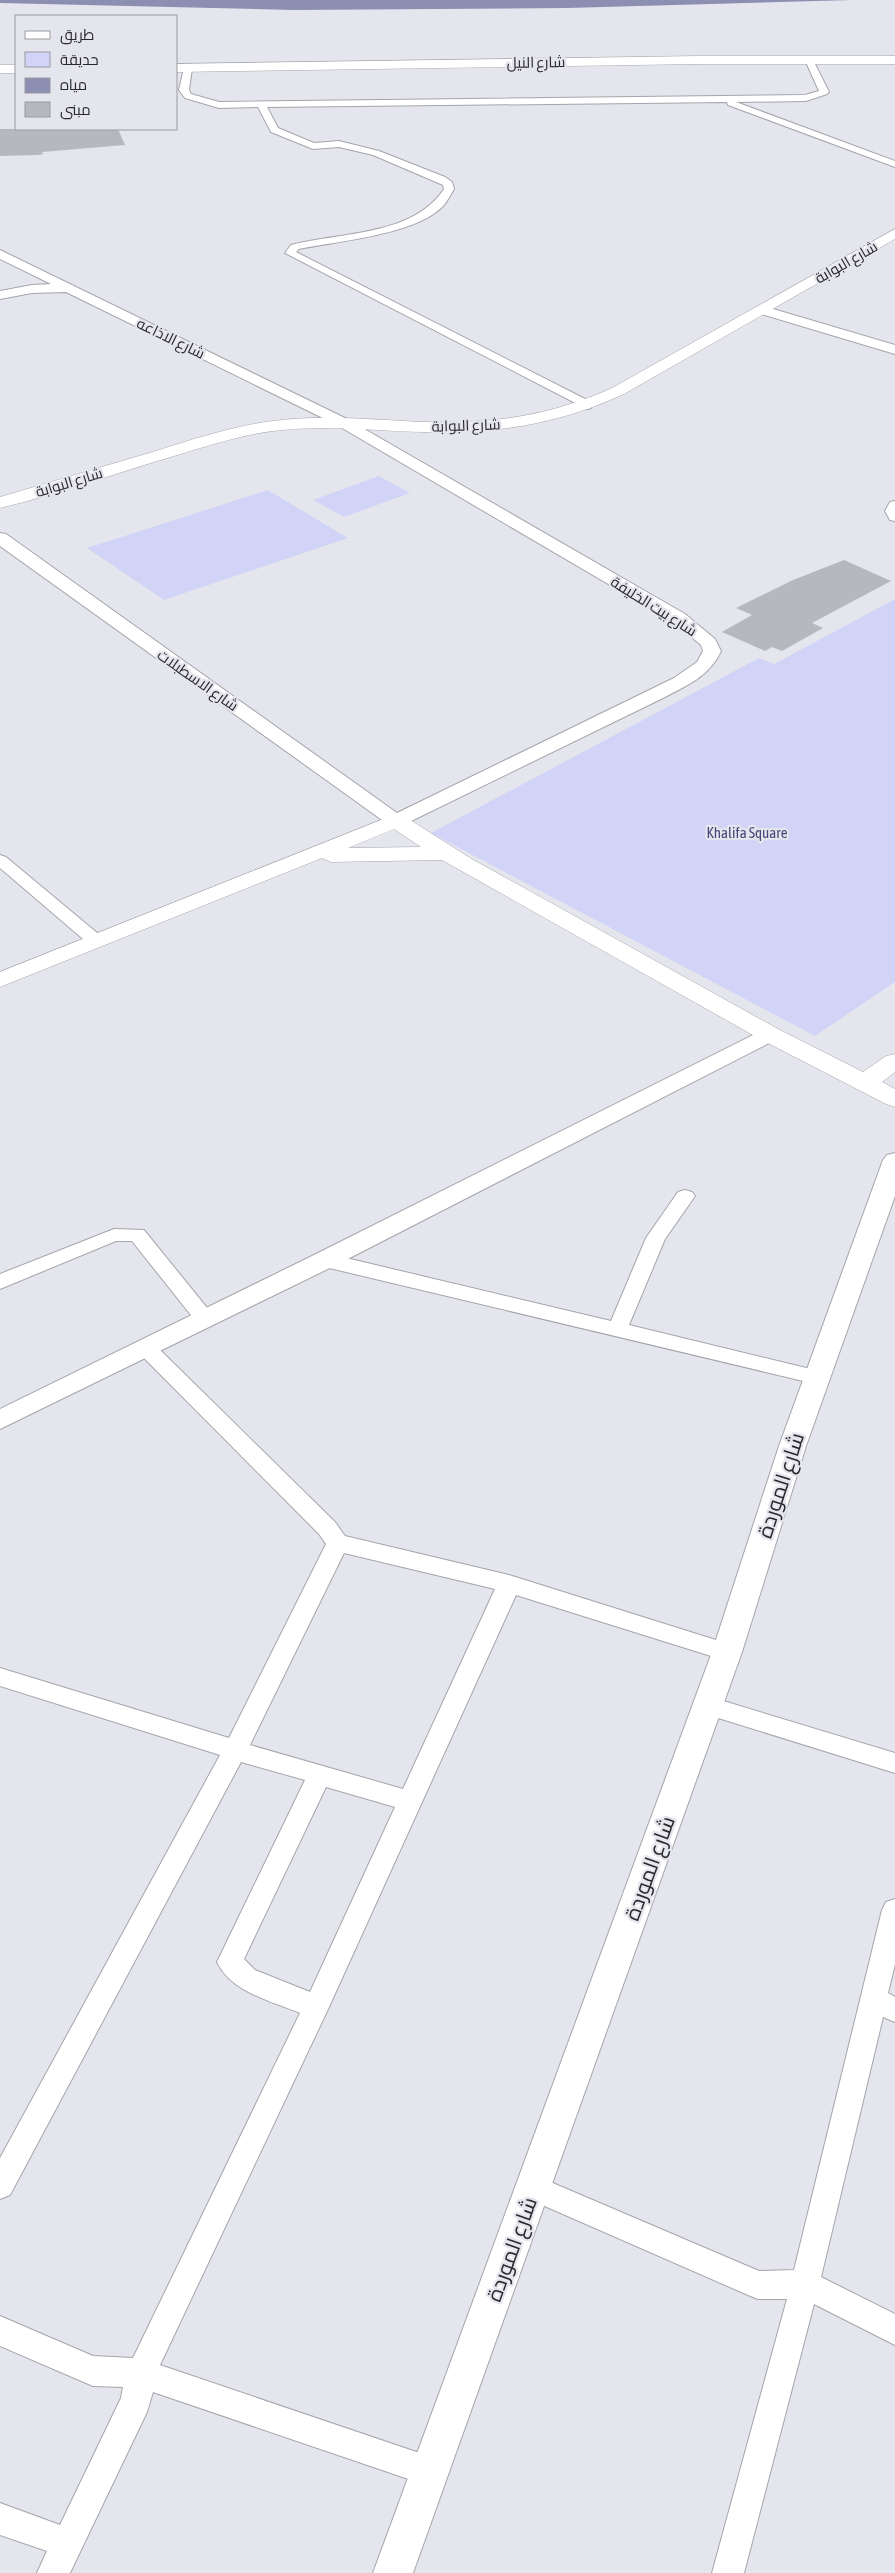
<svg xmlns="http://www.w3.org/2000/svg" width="895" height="2573" font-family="'Asap Condensed',Cairo,sans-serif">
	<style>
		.green { fill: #d1d4f6 }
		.water { fill: #8c8eb2 }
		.building { fill: #b7b7bf }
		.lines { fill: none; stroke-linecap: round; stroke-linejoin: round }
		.minor-casing { stroke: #a4a5ac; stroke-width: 2 }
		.tertiary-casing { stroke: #a4a5ac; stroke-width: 2 }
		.secondary-casing { stroke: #a4a5ac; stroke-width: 1 }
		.primary-casing { stroke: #a4a5ac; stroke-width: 1 }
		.minor { fill: #fff; fill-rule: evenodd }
		.tertiary { fill: #fff; fill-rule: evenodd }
		.secondary { fill: #fff; fill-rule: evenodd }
		.primary { fill: #fff; fill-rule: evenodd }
		.labels { text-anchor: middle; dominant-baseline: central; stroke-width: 4.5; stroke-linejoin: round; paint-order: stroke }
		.far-street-label { font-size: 15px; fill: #29292c; stroke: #e5e6ed }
		.far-park-label { font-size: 15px; fill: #47477a; stroke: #e5e6ed }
		.near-street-label { font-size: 21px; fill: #29292c; stroke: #e5e6ed }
	</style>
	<rect width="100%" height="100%" fill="#e5e6ed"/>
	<g class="green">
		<polygon points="379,476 410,493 344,517 313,500"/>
		<polygon points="268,490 348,538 164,600 87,548"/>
		<polygon points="895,599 895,982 815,1036 431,833 759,658 774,664"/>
	</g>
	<polygon class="water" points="0,0 852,0 567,8 293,10 0,3"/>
	<g class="building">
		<polygon points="0,129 118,129 125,145 42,152 43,154 38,155 0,156"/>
		<polygon points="844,560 891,581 812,623 823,628 782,651 772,647 765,651 722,632 752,615 736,608 793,580"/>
	</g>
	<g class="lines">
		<defs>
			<g id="minor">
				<path d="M809,57L813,60L829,92L827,94L806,101L736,102L895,161V167L728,105L727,102L267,107L278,128L314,143L339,141L379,151L445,177L452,182L454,189C451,194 448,200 444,205C417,235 337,241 299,249L296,252L591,402V408L587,409L285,253L291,245C341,232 413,236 444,189L443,185L373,155L339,147L313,149L271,132L258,107L219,108L185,98L179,90L184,68L188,65L192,68L189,90L191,94L219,102L805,95L819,91L805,60Z"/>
				<polygon points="895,501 895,521 890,520 885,511 890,502"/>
				<polygon points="0,855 6,857 102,937 104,941 102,945 90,945 0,868"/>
				<polygon points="685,1190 692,1192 695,1196 665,1239 629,1325 823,1372 826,1377 823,1382 816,1384 325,1267 318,1265 315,1260 318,1255 325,1253 611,1321 646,1238 678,1192"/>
				<polygon points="114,1229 144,1230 212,1314 215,1319 212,1324 205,1326 198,1324 132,1241 116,1241 0,1289 0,1274"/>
				<path d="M146,1341L153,1343L335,1522L345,1536L509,1575L735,1646L739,1652L735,1658L727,1661L516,1595L329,2007L160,2365L443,2461L447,2472L443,2483L432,2487L153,2392L147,2412L70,2573H37L47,2551L0,2535V2503L60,2525L121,2398L123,2387L93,2386L0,2346V2316L93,2356L133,2358L300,2013C271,2001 231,1992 217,1962L305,1780L241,1762L10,2195L0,2199V2158L220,1755L0,1686V1668L229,1738L326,1544L319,1534L139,1353L136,1348L139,1343ZM344,1553L495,1589L403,1789L250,1745ZM326,1787L395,1807L310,1992L255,1970L244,1959Z"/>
				<polygon points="707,1696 895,1753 895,1773 699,1712 695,1705 699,1698"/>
				<polygon points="895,1899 895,1964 888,1993 895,1997 895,2022 883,2017 821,2277 895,2314 895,2345 814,2304 744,2573 712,2573 787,2299 758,2299 748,2295 524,2197 520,2188 524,2179 534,2175 759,2271 794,2270 882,1910 886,1902"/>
			</g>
			<g id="tertiary">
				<path d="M0,250L347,419L685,614L715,639L721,651C710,676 686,686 663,698L403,825H389L0,546V533L6,534L397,813L674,678L697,662L703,651L701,645L673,622L337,425L66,292L32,293L0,299V291L32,285L51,284L0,259Z"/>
				<polygon points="763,306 895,345 895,354 758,313 756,310 758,307"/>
				<polygon points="769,1027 777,1029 780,1034 777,1039 334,1266 0,1429 0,1409 316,1254"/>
				<polygon points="895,1153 895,1196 806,1446 742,1652 413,2573 373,2573 712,1652 779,1446 883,1160 887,1155"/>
			</g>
			<path id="secondary" d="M396,814L404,816L470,858L778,1029L863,1072L886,1056L895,1054V1072L882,1082L895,1089V1107L886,1104L760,1039L442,860L331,862L322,858L0,987V972ZM394,829L421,847L348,848Z"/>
			<g id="primary">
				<polygon points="698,56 895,56 895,64 698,64 176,72 176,64"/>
				<rect x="0" y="65" width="16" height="8"/>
				<path d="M895,229V239L624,394C559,424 496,434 425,432C372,431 327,424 273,431C240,435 207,446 174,456C116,473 59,494 0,508V497C52,482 104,466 156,451C194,439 233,426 273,421C325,414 373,420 424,422C493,424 550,416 612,388Z"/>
			</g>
		</defs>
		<use href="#minor" class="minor-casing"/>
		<use href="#tertiary" class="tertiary-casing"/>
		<use href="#secondary" class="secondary-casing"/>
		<use href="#primary" class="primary-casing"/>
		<use href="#minor" class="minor"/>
		<use href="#tertiary" class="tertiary"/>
		<use href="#secondary" class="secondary"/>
		<use href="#primary" class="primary"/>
	</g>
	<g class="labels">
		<g class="far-street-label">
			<text transform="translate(536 62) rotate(-1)">شارع النيل</text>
			<text transform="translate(846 262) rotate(-30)">شارع البوابة</text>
			<text transform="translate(171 338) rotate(26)">شارع الاذاعه</text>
			<text transform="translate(466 425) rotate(-2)">شارع البوابة</text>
			<text transform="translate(69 482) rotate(-17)">شارع البوابة</text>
			<text transform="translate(654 606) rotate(32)">شارع بيت الخليفة</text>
			<text transform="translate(198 680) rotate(35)">شارع الاسطبلات</text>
		</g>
		<g class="far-park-label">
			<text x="747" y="832">Khalifa Square</text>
		</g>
		<g class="near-street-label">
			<text transform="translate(780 1485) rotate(-72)">شارع الموردة</text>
			<text transform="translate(649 1868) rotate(-70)">شارع الموردة</text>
			<text transform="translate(511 2249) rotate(-70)">شارع الموردة</text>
		</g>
	</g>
	<rect x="15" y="15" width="162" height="115" fill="#e5e6ed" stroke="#9a9aa0"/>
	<rect x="25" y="31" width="25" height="8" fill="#ffffff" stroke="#9a9aa0"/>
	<text x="60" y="40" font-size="15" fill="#29292c">طريق</text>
	<rect x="25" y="52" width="25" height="15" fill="#d1d4f6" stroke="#9a9aa0"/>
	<text x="60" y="65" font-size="15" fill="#29292c">حديقة</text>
	<rect x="25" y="78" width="25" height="15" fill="#8c8eb2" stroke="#9a9aa0"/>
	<text x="60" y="90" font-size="15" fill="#29292c">مياه</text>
	<rect x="25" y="102" width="25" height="15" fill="#b7b7bf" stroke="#9a9aa0"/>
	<text x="60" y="115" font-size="15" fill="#29292c">مبنى</text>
</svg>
